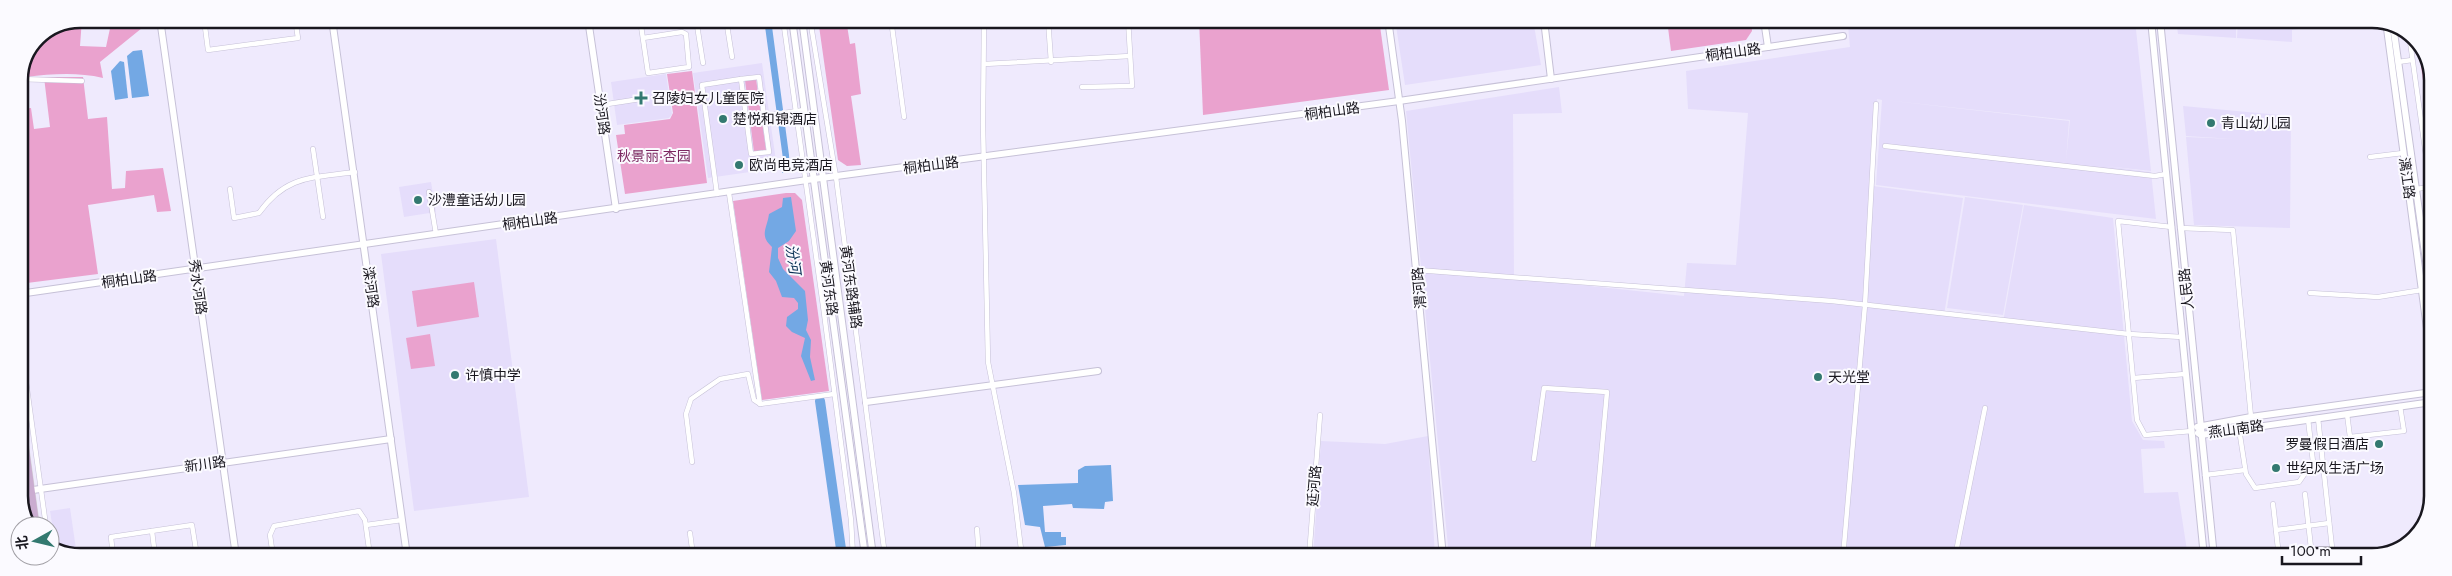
<svg xmlns="http://www.w3.org/2000/svg" width="2452" height="576" font-family="Jost,'Noto Sans SC',sans-serif">
	<style>
		.built { fill: #e5ddfb; fill-rule: evenodd }
		.green { fill: #eaa2ce }
		.water { fill: #73a8e4 }
		.lines { fill: none; stroke-linecap: round; stroke-linejoin: round }
		.river { stroke: #73a8e4; stroke-width: 10 }
		.street-casing { stroke: #c6c1d7; stroke-width: 5.5 }
		.secondary-casing { stroke: #c6c1d7; stroke-width: 8 }
		.primary-casing { stroke: #d6d5d7; stroke-width: 8 }
		.street { stroke: #fff; stroke-width: 4.5 }
		.secondary { stroke: #fff; stroke-width: 6 }
		.primary { stroke: #caacd0; stroke-width: 7 }
		.poi-dot { fill: #337970; stroke: #fbfaff; stroke-width: 2 }
		.labels { text-anchor: middle; dominant-baseline: central; stroke-width: 4; stroke-linejoin: round; paint-order: stroke }
		.street-label { font-size: 14px; fill: #19171f; stroke: #fbfaff }
		.poi-label { font-size: 14px; fill: #19171f; stroke: #fbfaff; text-anchor: start }
		.park-label { font-size: 14px; fill: #7c2861; stroke: #fbfaff }
		.water-label { font-size: 15px; font-style: italic; fill: #052c52; stroke: #fbfaff }
		.rim { fill: none; stroke: #19171f; stroke-width: 2.5 }
	</style>
	<rect width="100%" height="100%" fill="#efeafd"/>
	<g class="built">
		<polygon points="1395,19 1533,20 1541,65 1405,85"/>
		<path d="M1877,20H2135L2151,171L2105,166L2151,172L2156,219L1876,185L1882,100L1877,99L1873,186L1963,198L1944,315L2003,322L2024,205L2113,218L2132,421L2143,440L2164,441L2165,448L2141,449L2144,493L2178,492L2188,557H1449L1406,111L1559,87L1562,113L1513,114L1514,278L1684,296L1687,263L1736,265L1748,113L1688,109L1686,71L1850,47L1848,25ZM1884,100L2070,120L2066,161L2069,121Z"/>
		<polygon points="2176,20 2236,20 2236,38 2178,34"/>
		<polygon points="2238,20 2361,20 2292,30 2292,42 2237,38"/>
		<polygon points="762,63 777,168 708,178 693,73"/>
		<polygon points="666,74 672,114 669,118 617,125 611,82"/>
		<polygon points="2183,106 2291,116 2290,228 2194,225 2186,137 2234,139 2186,136"/>
		<polygon points="431,182 436,212 404,217 399,187"/>
		<polygon points="1965,197 2023,205 2003,315 1947,308"/>
		<polygon points="496,239 529,497 414,511 381,254"/>
		<polygon points="1428,436 1435,557 1313,557 1321,441 1385,444"/>
		<polygon points="70,508 77,556 67,556 56,549 50,511"/>
	</g>
	<g class="green">
		<path d="M80,19H82L80,46L106,47L112,19H142V28L100,62L103,78C77,72 52,74 26,77L27,85L19,86V79L37,36Z"/>
		<polygon points="818,19 846,19 850,44 855,43 861,94 851,96 861,165 847,166 838,160"/>
		<polygon points="1199,19 1379,19 1389,90 1203,115"/>
		<polygon points="1667,20 1751,20 1752,31 1746,40 1671,51"/>
		<polygon points="2417,39 2433,75 2433,150"/>
		<polygon points="692,71 707,183 625,194 616,135 625,134 624,125 670,119 673,113 667,74"/>
		<polygon points="44,77 83,77 88,119 107,117 112,189 125,188 126,171 163,168 171,211 157,212 154,195 88,205 98,274 19,284 19,109 31,108 34,129 50,127"/>
		<polygon points="756,79 766,150 754,152 745,80"/>
		<polygon points="786,193 795,193 802,200 829,391 762,400 733,201"/>
		<polygon points="474,282 479,317 417,327 412,291"/>
		<polygon points="430,334 435,366 411,369 406,338"/>
	</g>
	<g class="water">
		<polygon points="764,19 771,19 789,155 790,172 782,173 783,159"/>
		<polygon points="142,50 149,96 132,98 127,56 133,51"/>
		<polygon points="120,61 124,62 128,98 115,100 111,71"/>
		<path d="M791,197L796,231L789,241L778,248V258L783,269L805,291L808,320L806,330L811,340L810,357L815,380L811,381L801,356L805,338L792,332L786,326L787,317L798,309V303L794,298L782,297L776,281L769,272L772,247C759,235 767,229 769,214L782,207L783,198Z"/>
		<polygon points="1111,465 1113,501 1105,502 1104,509 1073,508 1072,504 1043,506 1045,532 1061,532 1061,537 1066,537 1066,545 1045,547 1040,527 1025,525 1018,485 1078,483 1078,470 1085,466"/>
	</g>
	<g class="lines">
		<polyline class="river" points="820,401 842,556"/>
		<defs>
			<g id="street">
				<polyline points="204,19 208,50 298,38 295,19"/>
				<polyline points="640,19 648,73 689,67 686,34 682,32 643,38"/>
				<polyline points="696,19 703,63"/>
				<polyline points="726,19 732,57"/>
				<polyline points="783,19 824,313 851,520 853,556"/>
				<polyline points="810,19 836,177 885,556"/>
				<polyline points="891,19 904,117"/>
				<polyline points="984,19 983,124 988,362 1014,493 1022,557"/>
				<polyline points="984,21 1048,19 1051,62"/>
				<polyline points="697,22 719,19"/>
				<polyline points="2409,34 2433,206"/>
				<polyline points="2398,62 2412,60"/>
				<polyline points="984,64 1130,56"/>
				<polyline points="19,79 82,81"/>
				<polyline points="1082,87 1132,86 1128,19"/>
				<polyline points="601,105 640,99"/>
				<polyline points="764,116 769,152 751,154 741,79 759,77 764,116 804,110"/>
				<polyline points="1885,146 2155,176 2166,174"/>
				<polyline points="313,149 323,217"/>
				<polyline points="2370,157 2403,153"/>
				<path d="M230,189L234,218L259,213C286,175 312,178 355,172"/>
				<polyline points="2416,189 2430,187"/>
				<polyline points="429,192 436,234"/>
				<polyline points="729,193 760,404 834,394"/>
				<polyline points="717,194 702,85 741,79"/>
				<polyline points="2172,227 2118,221 2137,420 2145,435 2192,431"/>
				<polyline points="2180,228 2233,230 2251,417"/>
				<polyline points="1417,270 1832,301 2129,334 2182,337"/>
				<polyline points="2310,293 2378,297 2422,290"/>
				<polyline points="19,331 46,526"/>
				<polyline points="2133,378 2185,374"/>
				<polyline points="2347,414 2350,437 2404,431 2400,406"/>
				<polyline points="2318,418 2333,557"/>
				<polyline points="2239,429 2246,474 2255,488 2299,482 2313,462 2308,419"/>
				<polyline points="1534,459 1544,388 1607,392 1592,557"/>
				<polyline points="692,462 686,414 691,399 720,379 748,374 754,400 760,404"/>
				<polyline points="2205,475 2245,470"/>
				<polyline points="2305,494 2312,557"/>
				<polyline points="2273,504 2279,557"/>
				<polyline points="366,525 402,520"/>
				<polyline points="977,529 979,557"/>
				<polyline points="2276,530 2329,523"/>
				<polyline points="152,531 155,556"/>
				<polyline points="690,533 693,556"/>
				<polyline points="113,556 111,537 192,525 197,556"/>
				<polyline points="273,556 270,535 274,526 359,511 365,520 370,556"/>
				<polyline points="1309,557 1320,415"/>
				<polyline points="1843,557 1865,305 1876,104"/>
				<polyline points="1955,557 1985,408"/>
			</g>
			<g id="secondary">
				<polyline points="160,19 236,556"/>
				<polyline points="332,19 407,556"/>
				<polyline points="588,19 616,209"/>
				<polyline points="792,19 865,556"/>
				<polyline points="802,19 873,556"/>
				<polyline points="1388,19 1402,121 1443,557"/>
				<polyline points="1544,20 1551,79"/>
				<polyline points="1764,20 1768,47"/>
				<polyline points="2151,20 2204,557"/>
				<polyline points="2160,20 2214,557"/>
				<polyline points="2386,21 2432,366"/>
				<polyline points="2393,25 2433,311"/>
				<polyline points="19,294 814,179 1399,101 1843,36"/>
				<polyline points="866,402 1098,371"/>
				<polyline points="2197,427 2251,417 2432,392"/>
				<polyline points="2198,433 2201,435 2432,402"/>
				<polyline points="19,492 391,439"/>
			</g>
			<g id="primary">
				<polyline points="19,401 36,526"/>
				<polyline points="19,475 25,517"/>
			</g>
		</defs>
		<use href="#street" class="street-casing"/>
		<use href="#secondary" class="secondary-casing"/>
		<use href="#primary" class="primary-casing"/>
		<use href="#street" class="street"/>
		<use href="#secondary" class="secondary"/>
		<use href="#primary" class="primary"/>
	</g>
	<g class="poi-dot">
		<path d="M638.5 90.5h5v5h5v5h-5v5h-5v-5h-5v-5h5z"/>
		<circle cx="723" cy="119" r="5"/>
		<circle cx="2211" cy="123" r="5"/>
		<circle cx="739" cy="165" r="5"/>
		<circle cx="418" cy="200" r="5"/>
		<circle cx="455" cy="375" r="5"/>
		<circle cx="1818" cy="377" r="5"/>
		<circle cx="2379" cy="444" r="5"/>
		<circle cx="2276" cy="468" r="5"/>
	</g>
	<g class="labels">
		<g class="street-label">
			<text transform="translate(1733 52) rotate(-8)">桐柏山路</text>
			<text transform="translate(1332 111) rotate(-8)">桐柏山路</text>
			<text transform="translate(602 114) rotate(82)">汾河路</text>
			<text transform="translate(931 165) rotate(-7)">桐柏山路</text>
			<text transform="translate(2407 178) rotate(82)">漓江路</text>
			<text transform="translate(530 221) rotate(-8)">桐柏山路</text>
			<text transform="translate(129 279) rotate(-8)">桐柏山路</text>
			<text transform="translate(198 287) rotate(82)">秀水河路</text>
			<text transform="translate(371 287) rotate(82)">滦河路</text>
			<text transform="translate(851 287) rotate(82)">黄河东路辅路</text>
			<text transform="translate(829 288) rotate(82)">黄河东路</text>
			<text transform="translate(1419 288) rotate(-95)">渭河路</text>
			<text transform="translate(2186 289) rotate(-96)">人民路</text>
			<text transform="translate(2236 429) rotate(-8)">燕山南路</text>
			<text transform="translate(205 464) rotate(-8)">新川路</text>
			<text transform="translate(1314 486) rotate(-85)">延河路</text>
		</g>
		<g class="poi-label">
			<text x="652" y="98">召陵妇女儿童医院</text>
			<text x="733" y="119">楚悦和锦酒店</text>
			<text x="2221" y="123">青山幼儿园</text>
			<text x="749" y="165">欧尚电竞酒店</text>
			<text x="428" y="200">沙澧童话幼儿园</text>
			<text x="465" y="375">许慎中学</text>
			<text x="1828" y="377">天光堂</text>
			<text x="2369" y="444" text-anchor="end">罗曼假日酒店</text>
			<text x="2286" y="468">世纪风生活广场</text>
		</g>
		<g class="park-label">
			<text x="654" y="156">秋景丽·杏园</text>
		</g>
		<g class="water-label">
			<text transform="translate(793 259) rotate(82)">汾河</text>
		</g>
	</g>
	<path d="M0 0H2452V576H0ZM80 28H2372A52 52 0 0 1 2424 80V496A52 52 0 0 1 2372 548H80A52 52 0 0 1 28 496V80A52 52 0 0 1 80 28Z" fill="#fbfaff" fill-rule="evenodd"/>
	<path class="rim" d="M80 28H2372A52 52 0 0 1 2424 80V496A52 52 0 0 1 2372 548H80A52 52 0 0 1 28 496V80A52 52 0 0 1 80 28Z"/>
	<g transform="translate(35 541) rotate(262)"><circle r="24" fill="#fbfaff" stroke="#a19fa5"/>
	<path d="M0-4L9 19L0 12L-9 19Z" fill="#337970"/>
	<text y="-8" font-size="14" font-weight="bold" text-anchor="middle" fill="#19171f">北</text>
	</g>
	<path d="M2282 556v8h79v-8" fill="none" stroke="#19171f" stroke-width="2.5"/>
	<text x="2290" y="556" font-size="15" fill="#19171f" stroke="#fbfaff" stroke-width="4" paint-order="stroke">100 m</text>
</svg>
